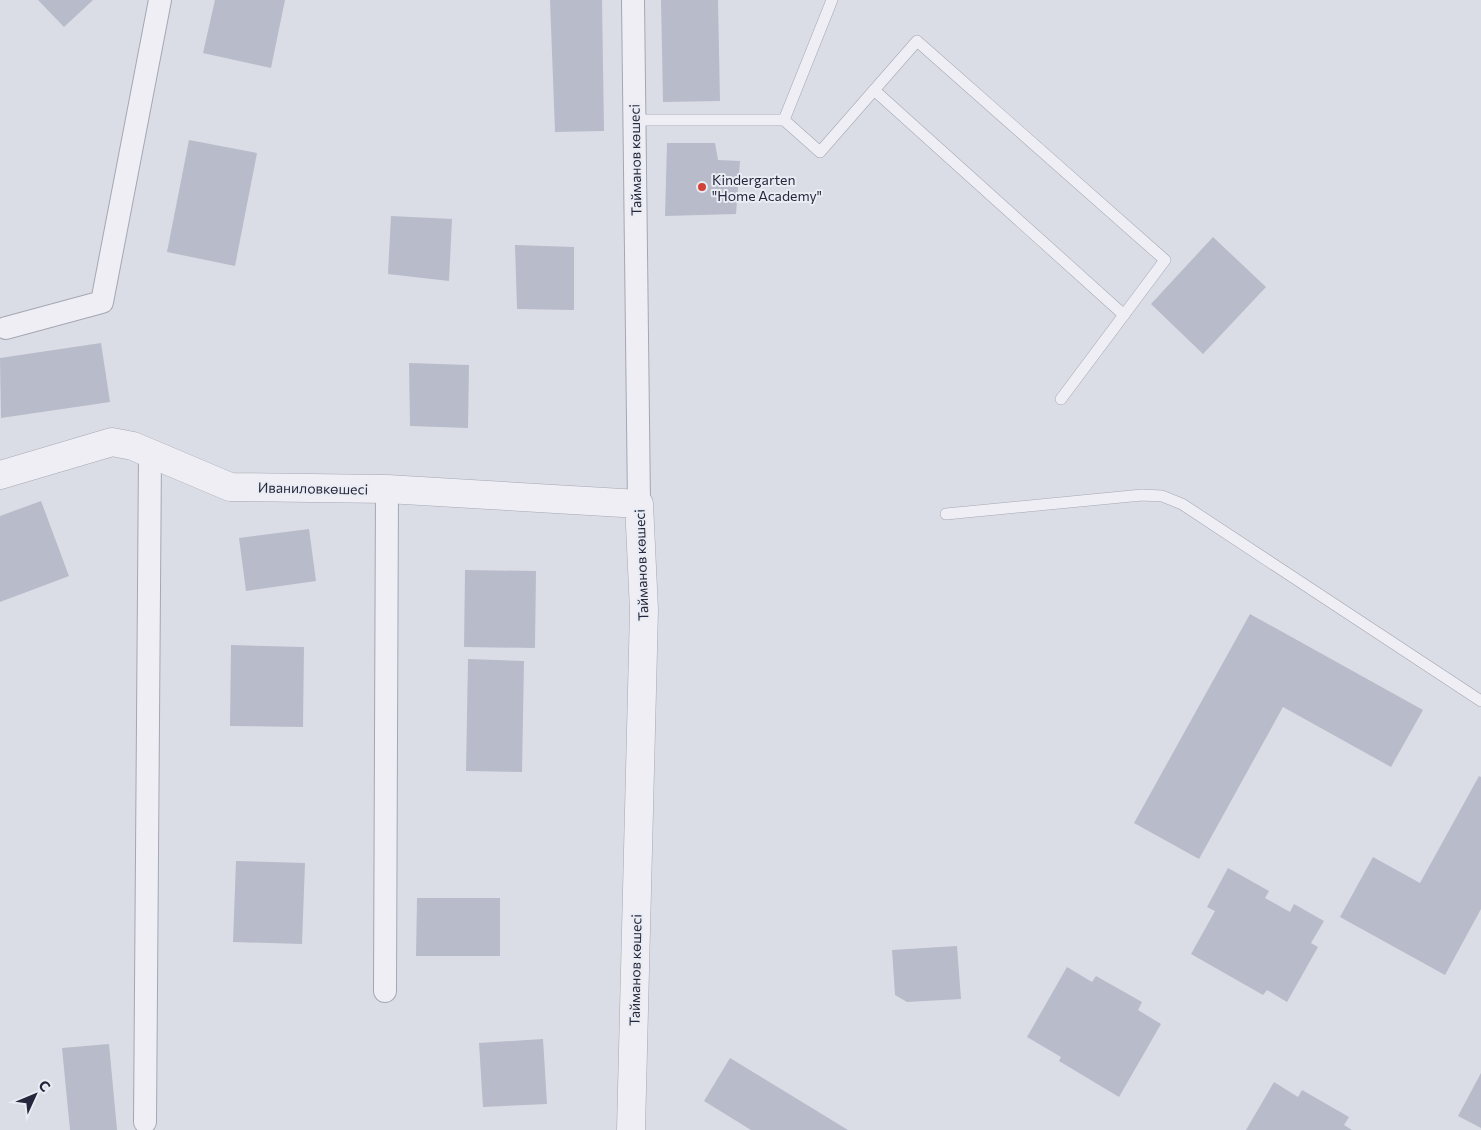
<svg xmlns="http://www.w3.org/2000/svg" width="1481" height="1130" font-family="Commissioner,sans-serif">
	<style>
		.building { fill: #b8bbc9 }
		.lines { fill: none; stroke-linecap: round; stroke-linejoin: round }
		.service-casing { stroke: #a4a7b3; stroke-width: 12 }
		.minor-casing { stroke: #a4a7b3; stroke-width: 24 }
		.tertiary-casing { stroke: #a4a7b3; stroke-width: 29 }
		.service { stroke: #eeeef4; stroke-width: 11 }
		.minor { stroke: #eeeef4; stroke-width: 22 }
		.tertiary { stroke: #eeeef4; stroke-width: 28 }
		.poi-dot { fill: #d1433a; stroke: #eaecf4; stroke-width: 2 }
		.labels { text-anchor: middle; dominant-baseline: central; stroke-width: 4; stroke-linejoin: round; paint-order: stroke }
		.street-label { font-size: 14px; fill: #25283c; stroke: #eaecf4 }
		.poi-label { font-size: 14px; fill: #25283c; stroke: #eaecf4; text-anchor: start }
	</style>
	<rect width="100%" height="100%" fill="#dbdde6"/>
	<g class="building">
		<polygon points="38,0 93,0 64,27"/>
		<polygon points="215,0 285,0 271,68 203,53"/>
		<polygon points="550,0 602,0 604,131 555,132"/>
		<polygon points="661,0 718,0 720,101 663,102"/>
		<polygon points="189,140 257,153 235,266 167,252"/>
		<polygon points="667,143 715,143 718,160 740,161 736,214 665,216"/>
		<polygon points="391,216 452,219 449,281 388,274"/>
		<polygon points="1213,237 1266,287 1203,354 1151,304"/>
		<polygon points="515,245 574,247 574,310 517,309"/>
		<polygon points="101,343 110,402 1,418 0,358"/>
		<polygon points="409,363 469,365 468,428 410,426"/>
		<polygon points="41,501 69,576 0,602 0,516"/>
		<polygon points="309,529 316,581 246,591 239,538"/>
		<polygon points="465,570 536,571 535,648 464,647"/>
		<polygon points="1250,614 1423,710 1391,767 1283,707 1199,859 1134,823"/>
		<polygon points="231,645 304,647 303,727 230,726"/>
		<polygon points="468,659 524,661 522,772 466,771"/>
		<polygon points="1479,776 1481,777 1481,909 1445,975 1340,917 1373,857 1420,883"/>
		<polygon points="236,861 305,863 302,944 233,942"/>
		<polygon points="1228,868 1269,891 1265,898 1290,912 1294,904 1324,921 1311,943 1318,947 1287,1002 1267,990 1263,995 1191,954 1215,911 1207,907"/>
		<polygon points="417,898 500,898 500,956 416,956"/>
		<polygon points="957,946 961,999 907,1002 895,995 892,950"/>
		<polygon points="1067,967 1092,982 1096,976 1142,1002 1138,1010 1161,1024 1119,1097 1059,1061 1061,1057 1027,1037"/>
		<polygon points="543,1039 547,1104 483,1107 479,1043"/>
		<polygon points="109,1044 117,1130 70,1130 62,1048"/>
		<polygon points="730,1058 848,1130 751,1130 704,1101"/>
		<polygon points="1481,1073 1481,1128 1458,1116"/>
		<polygon points="1274,1082 1298,1097 1302,1090 1349,1117 1344,1125 1352,1130 1246,1130"/>
	</g>
	<g class="lines">
		<defs>
			<g id="service">
				<polyline points="874,90 1124,315"/>
				<polyline points="634,120 784,120 820,152 917,41 1165,260 1061,399"/>
				<polyline points="784,120 832,0"/>
				<polyline points="946,514 1142,495 1162,496 1182,504 1481,701"/>
			</g>
			<g id="minor">
				<polyline points="633,0 639,504"/>
				<polyline points="6,328 102,302 160,0"/>
				<polyline points="385,991 387,489"/>
				<polyline points="145,1122 150,454"/>
			</g>
			<polyline id="tertiary" points="0,475 112,442 133,446 230,487 387,489 639,504 644,610 631,1130"/>
		</defs>
		<use href="#service" class="service-casing"/>
		<use href="#minor" class="minor-casing"/>
		<use href="#tertiary" class="tertiary-casing"/>
		<use href="#service" class="service"/>
		<use href="#minor" class="minor"/>
		<use href="#tertiary" class="tertiary"/>
	</g>
	<circle class="poi-dot" cx="702" cy="187" r="5"/>
	<g class="labels">
		<g class="street-label">
			<text transform="translate(635 160) rotate(-91)">Тайманов көшесі</text>
			<text transform="translate(313 488) rotate(1)">Иваниловкөшесі</text>
			<text transform="translate(641 565) rotate(-92)">Тайманов көшесі</text>
			<text transform="translate(635 970) rotate(-89)">Тайманов көшесі</text>
		</g>
		<g class="poi-label">
			<text x="712" y="179">Kindergarten<tspan x="712" dy="16">"Home Academy"</tspan></text>
		</g>
	</g>
	<g transform="translate(35 1095) rotate(46)" stroke="#eaecf4" stroke-width="4" paint-order="stroke">
	<path d="M0-4L9 19L0 12L-9 19Z" fill="#25283c"/>
	<text y="-8" font-size="14" font-weight="bold" text-anchor="middle" fill="#25283c">С</text>
	</g>
</svg>
